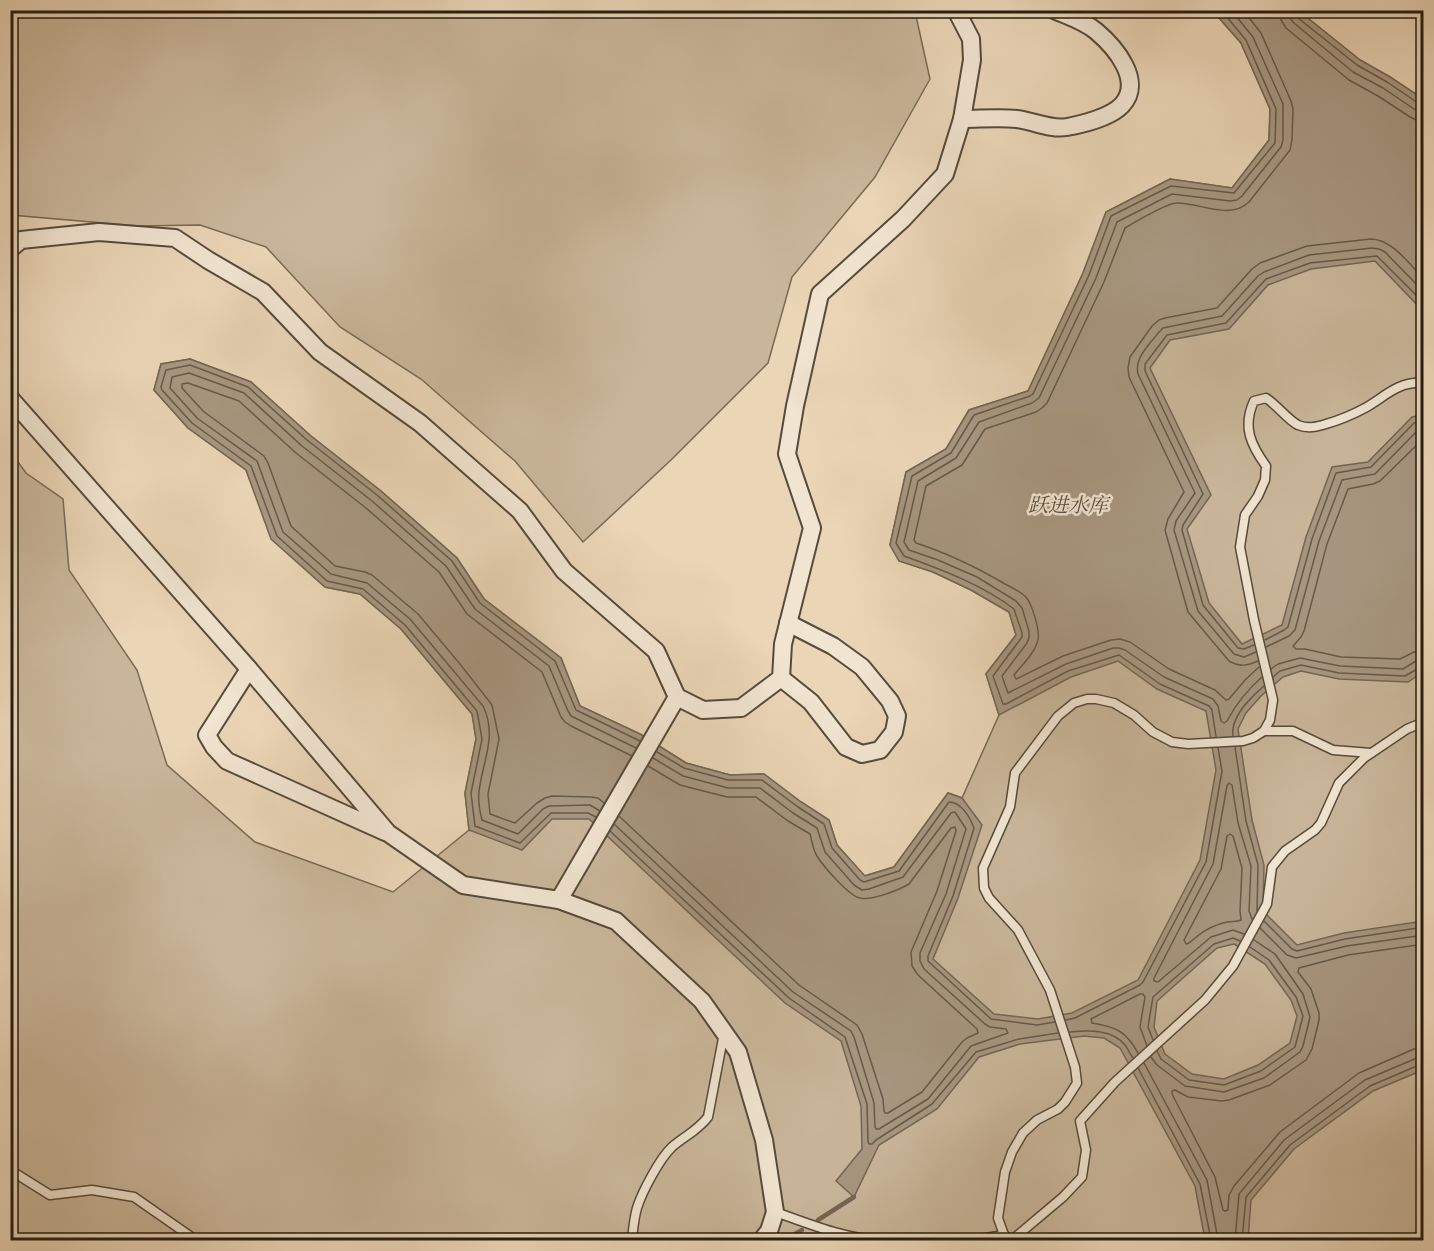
<svg xmlns="http://www.w3.org/2000/svg" width="1434" height="1251" font-family="'IM FELL Double Pica','Noto Serif SC',serif">
	<style>
		.green { fill: #c9b69a; stroke: #776a56; stroke-width: 1.5 }
		.water { fill: #a7967f; stroke: #736654; stroke-width: 1.5; fill-rule: evenodd }
		.lines { fill: none; stroke-linecap: round; stroke-linejoin: round }
		.shore { stroke: #665a49; stroke-width: 1.5 }
		.stream { stroke: #736654; stroke-width: 4.5 }
		.service-casing { stroke: #564b3c; stroke-width: 11 }
		.minor-casing { stroke: #564b3c; stroke-width: 20 }
		.service { stroke: #f1e4d0; stroke-width: 8 }
		.minor { stroke: #f1e4d0; stroke-width: 16 }
		.labels { text-anchor: middle; dominant-baseline: central; stroke-width: 5; stroke-linejoin: round; paint-order: stroke }
		.water-label { font-size: 20px; font-style: italic; fill: #594d3e; stroke: #f1e4d0 }
	</style>
	<rect width="100%" height="100%" fill="#ead5b6"/>
	<filter id="stains"><feTurbulence type="fractalNoise" baseFrequency=".00333" numOctaves="4"/><feColorMatrix values="0 0 0 0 .2 0 0 0 0 .09 0 0 0 0 .02 0 0 0 .5 -.17"/></filter>
	<radialGradient id="worn" r=".72"><stop offset=".6" stop-color="#630" stop-opacity="0"/><stop offset="1" stop-color="#630" stop-opacity=".3"/></radialGradient>
	<g class="green">
		<polygon points="10,11 913,11 916,16 930,79 875,177 792,277 768,363 671,460 583,542 515,461 421,379 340,327 266,247 200,225 138,226 11,215"/>
		<polygon points="1213,11 1299,11 1360,60 1390,77 1423,99 1423,1240 11,1240 10,451 26,473 63,499 69,570 137,670 167,765 255,842 393,892 469,830 465,793 476,739 472,714 401,629 360,594 325,587 272,539 246,470 188,428 154,390 161,364 190,359 251,382 311,436 381,491 457,558 484,599 561,658 580,706 640,734 686,763 730,775 764,774 801,802 829,820 837,845 864,876 894,867 948,793 962,798 999,715 986,674 1016,635 1009,612 971,590 933,572 899,561 890,545 906,472 946,449 969,410 1028,391 1083,273 1106,212 1170,179 1232,188 1269,140 1270,109 1241,43"/>
	</g>
	<path class="water" d="M1213,11H1299L1360,60L1390,77L1423,99V315L1421,309L1375,261L1311,269L1268,285L1229,329L1170,340L1150,368L1211,495L1187,529L1209,603L1242,644L1282,625L1306,537L1332,467L1368,462L1412,417L1423,415V672L1408,682L1339,679L1301,671L1283,677L1261,696L1246,713L1238,729L1252,820L1264,865L1263,911L1297,945L1344,933L1423,921V1070L1373,1091L1294,1149L1251,1200L1248,1240H1205L1195,1186L1120,1048L1104,1038L1084,1036L1020,1044L979,1057L937,1109L879,1145L854,1197L836,1181L862,1149L861,1106L841,1041L785,1003L589,819H552L522,850L469,830L465,793L476,739L472,714L401,629L360,594L325,587L271,539L246,470L188,428L154,390L161,364L190,359L251,382L311,436L381,491L457,558L484,599L561,658L580,706L640,734L686,763L730,775L764,774L801,802L829,820L837,845L865,876L894,867L948,793L962,798L982,825L958,898L933,959L994,1014L1038,1019L1072,1013L1138,980L1200,860L1216,770L1206,711L1157,689L1118,661L1071,677L999,715L986,674L1016,635L1009,612L971,590L933,572L899,561L890,545L906,472L946,449L969,410L1028,391L1083,273L1106,212L1170,179L1232,188L1269,140L1270,109L1241,43ZM1234,944L1265,964L1291,1000L1297,1016L1290,1043L1258,1065L1224,1079L1192,1074L1165,1054L1154,1027L1157,1001L1217,948Z"/>
	<g class="lines">
		<g class="shore">
			<path d="M1231,10L1253,37L1283,104V140L1281,147L1242,196L1237,200L1230,201L1172,194L1117,222L1096,278L1039,398L1032,403L979,422L956,458L918,481L904,542L909,550L938,560L977,577L1016,601L1022,608L1029,631V638L1027,643L1002,676L1008,693L1066,664L1113,648H1119L1125,650L1164,677L1213,699L1218,706L1221,721L1224,723L1227,721C1236,704 1247,690 1262,677"/>
			<path d="M1243,10L1261,33L1291,101L1293,109L1292,140L1290,150L1249,202C1229,221 1199,202 1176,203C1168,203 1133,223 1125,228L1104,282L1047,403L1042,408L1036,412L985,429L962,465L926,486L914,540L916,543C947,553 976,567 1005,584C1011,587 1019,591 1025,596C1032,603 1040,630 1038,640C1035,653 1022,665 1014,675L1016,679L1063,656L1111,640L1120,639L1130,642L1169,669L1215,690L1226,700L1229,699L1245,680L1259,667"/>
			<polyline points="1279,10 1281,20 1286,28 1349,80 1378,96 1410,117 1416,120 1424,120"/>
			<polyline points="1288,10 1289,17 1294,23 1353,72 1383,88 1414,109 1424,111"/>
			<polyline points="1296,10 1298,18 1357,65 1387,82 1418,103 1424,104"/>
			<polyline points="1424,438 1380,481 1373,484 1348,489 1327,544 1304,631 1301,637 1293,646 1296,649 1305,649 1341,657 1400,659 1414,652 1424,651"/>
			<polyline points="1265,640 1284,630 1288,627 1312,539 1336,473 1371,467 1414,423 1424,421"/>
			<polyline points="1254,645 1244,649 1238,648 1203,605 1182,530 1183,525 1203,494 1145,371 1145,364 1167,335 1226,323 1266,279 1310,263 1377,256 1424,303"/>
			<polyline points="1266,647 1289,636 1295,630 1319,541 1342,480 1375,474 1418,430 1424,428"/>
			<path d="M1256,652L1244,657L1234,654L1198,611L1174,530L1176,521L1195,493L1138,374C1134,358 1150,344 1159,332L1163,328L1222,316L1258,276L1264,272L1309,255L1372,248L1379,249L1385,252L1424,292"/>
			<path d="M1258,661C1247,666 1239,667 1229,661L1188,612L1165,530L1168,519L1184,492L1129,377L1128,368L1130,357L1152,326L1159,320L1165,318L1217,308L1252,269L1260,263L1307,246L1371,239C1392,239 1410,265 1424,279"/>
			<polyline points="1271,669 1278,664 1300,658 1340,666 1403,669 1416,661 1424,660"/>
			<polyline points="1273,677 1280,671 1301,665 1339,673 1405,676 1419,668 1424,667"/>
			<path d="M1233,736C1230,717 1250,698 1264,686"/>
			<path d="M1216,737L1212,710L1209,706L1160,684L1119,655L1068,671L1006,704H1003L993,676L1022,637V633L1014,609C983,585 940,569 904,556L896,543L912,476L951,453L974,415L1030,396L1033,394L1089,275L1111,216L1171,186L1234,193L1275,143L1276,109L1246,40L1221,10"/>
			<polyline points="1235,747 1246,821 1258,865 1257,911"/>
			<path d="M657,752L684,768L728,780H762L798,807L824,824L832,848L860,880L864,882L899,871L949,802C961,802 970,817 974,828L953,896L928,956V961L991,1019L1037,1025L1055,1022"/>
			<polyline points="604,803 598,798 591,797 552,796 545,798 537,803 515,823 490,814 488,794 499,739 492,705 460,664 418,614 372,575 365,572 335,566 291,526 268,463 264,456 203,411 182,388 182,384 188,383 239,401 296,453 366,508 439,572 467,614 542,672 561,717 565,722 571,726 632,756"/>
			<path d="M600,811L590,805L549,806L543,809L518,834L482,820C480,812 478,800 479,792C482,762 498,736 483,706L410,619L367,583L331,574L283,532L257,461L197,418L170,388L172,377L189,373L244,393L302,446L372,501L446,566L475,609L549,666L568,711L571,716L636,748"/>
			<path d="M619,816L799,985L857,1025L862,1034L883,1099L884,1111L885,1113H888L922,1092L962,1042L967,1038L978,1033L977,1029L918,975L912,966L911,952L937,891L956,831L955,827L951,828L909,884C899,890 871,901 860,898C849,896 823,866 817,856C813,850 812,841 810,834L788,821L756,797H727L680,785L648,766"/>
			<polyline points="596,817 588,813 551,813 520,843 475,826 471,793 482,739 477,711 405,625 363,589 327,581 277,536 251,466 192,423 162,390 161,387 166,370 190,365 248,387 307,440 377,495 452,561 480,603 555,661 576,710 640,741"/>
			<polyline points="614,824 793,992 851,1031 854,1037 874,1103 875,1127 876,1129 879,1129 928,1099 971,1046 1008,1033 1006,1029 990,1027 985,1024 924,969 920,961 920,953 946,894 966,829 955,812 951,813 903,877 869,889 862,890 854,885 825,852 817,828 793,813 760,788 728,788 683,776 653,758"/>
			<polyline points="610,831 789,998 845,1037 867,1104 868,1142 869,1144 872,1144 876,1140 932,1104 976,1052 1019,1039 1058,1033"/>
			<path d="M1230,834L1233,836L1242,868L1240,911L1241,920C1237,922 1233,921 1227,922C1210,926 1202,932 1189,943L1186,944L1184,940L1221,869L1227,836Z"/>
			<polyline points="1264,921 1292,949 1297,951 1345,939 1424,927"/>
			<polyline points="1260,928 1287,955 1296,958 1347,946 1424,935"/>
			<polyline points="1244,934 1233,930 1211,937 1158,982 1154,981 1154,978 1213,864 1227,786 1229,783 1232,785 1238,823 1251,866 1249,911 1252,919"/>
			<polyline points="1424,944 1348,955 1299,968 1298,972 1311,989 1319,1013 1319,1020 1312,1049 1306,1060 1270,1085 1229,1100 1222,1101 1188,1097 1175,1090 1172,1091 1172,1094 1215,1177 1223,1210 1225,1211 1228,1210 1229,1195 1234,1186 1280,1132 1359,1073 1414,1049 1424,1048"/>
			<polyline points="1066,1020 1075,1018 1140,985 1143,982 1206,862 1222,771 1218,748"/>
			<path d="M1070,1032C1088,1030 1112,1029 1125,1045C1128,1049 1130,1054 1133,1058"/>
			<polyline points="1153,1040 1148,1027 1153,997 1214,944 1233,938 1240,941"/>
			<polyline points="1157,1051 1161,1059 1189,1080 1224,1085 1261,1071 1295,1047 1303,1016 1296,997 1269,960 1250,947"/>
			<path d="M1138,1053C1126,1031 1116,1027 1092,1023L1091,1019L1140,994H1143L1145,997L1140,1027L1147,1046"/>
			<polyline points="1151,1057 1157,1065 1185,1086 1224,1092 1264,1078 1300,1052 1303,1046 1310,1017 1303,994 1275,954 1254,940"/>
			<polyline points="1144,1063 1207,1180 1218,1240"/>
			<polyline points="1138,1068 1200,1184 1211,1240"/>
			<polyline points="1235,1240 1239,1194 1284,1140 1365,1080 1417,1058 1424,1057"/>
			<polyline points="1242,1240 1246,1197 1290,1145 1370,1086 1419,1065 1424,1064"/>
		</g>
		<g class="stream">
			<polyline points="818,1220 854,1197"/>
			<polyline points="784,1240 802,1230"/>
		</g>
		<defs>
			<g id="service">
				<polyline points="1264,731 1293,731 1333,750 1371,753"/>
				<polyline points="10,1170 50,1195 92,1190 134,1197 190,1236 194,1240"/>
				<path d="M775,1212C808,1223 842,1238 877,1240"/>
				<path d="M632,1240C633,1230 634,1218 637,1208C642,1192 660,1158 672,1147C686,1135 696,1132 708,1117L724,1033"/>
				<polyline points="973,1240 1004,1235"/>
				<path d="M1012,1240L1004,1235L998,1218L1005,1172L1012,1152L1023,1133L1037,1120L1058,1109L1065,1102L1077,1083L1075,1067L1050,990L1018,930L989,898L984,888L983,868L1010,807L1015,773L1058,716L1074,703L1087,699H1096L1114,703L1134,715L1153,732L1172,742L1188,744L1243,741L1253,738L1264,731L1270,720L1273,700L1254,620L1240,547L1245,515L1258,496L1265,480L1266,466C1251,445 1242,427 1254,401L1266,398C1277,405 1288,420 1298,425C1308,429 1316,427 1326,424C1340,420 1352,415 1365,408C1385,397 1397,381 1424,383"/>
				<polyline points="1012,1240 1063,1197 1082,1177 1086,1150 1080,1121 1115,1082 1205,1000 1233,966 1267,904 1272,867 1285,851 1315,830 1321,823 1339,783 1364,758 1407,729 1424,722"/>
			</g>
			<g id="minor">
				<path d="M962,119C980,119 999,117 1017,119C1033,121 1051,130 1067,127C1083,124 1111,117 1122,105C1144,81 1115,47 1096,31C1084,21 1068,16 1054,10"/>
				<polyline points="10,249 21,240 99,232 175,238 208,260 263,292 320,352 420,423 520,511 564,571 656,651 677,697 703,710 741,708 781,678 783,644 812,528 787,454 795,406 820,294 903,219 945,174 962,119 972,60 971,39 956,10"/>
				<polyline points="10,398 249,669 388,833 463,885 559,900 616,921 702,1001 738,1052 764,1140 775,1212 769,1231 762,1240"/>
				<polyline points="249,669 207,735 214,747 227,761 385,832"/>
				<polyline points="781,678 811,702 846,747 862,754 880,750 894,732 897,716 890,701 862,667 833,646 788,623"/>
				<polyline points="559,900 677,697"/>
			</g>
		</defs>
		<use href="#service" class="service-casing"/>
		<use href="#minor" class="minor-casing"/>
		<use href="#service" class="service"/>
		<use href="#minor" class="minor"/>
	</g>
	<g class="labels">
		<g class="water-label">
			<text x="1068" y="505">跃进水库</text>
		</g>
	</g>
	<rect width="1434" height="1251" fill="none" stroke="#ead5b6" stroke-width="36"/>
	<rect x="12" y="12" width="1410" height="1227" fill="none" stroke="#251d13" stroke-width="3"/>
	<rect x="18" y="18" width="1398" height="1215" fill="none" stroke="#251d13" stroke-width="1.5"/>
	<rect width="100%" height="100%" filter="url(#stains)"/>
	<rect width="100%" height="100%" fill="url(#worn)"/>
</svg>
